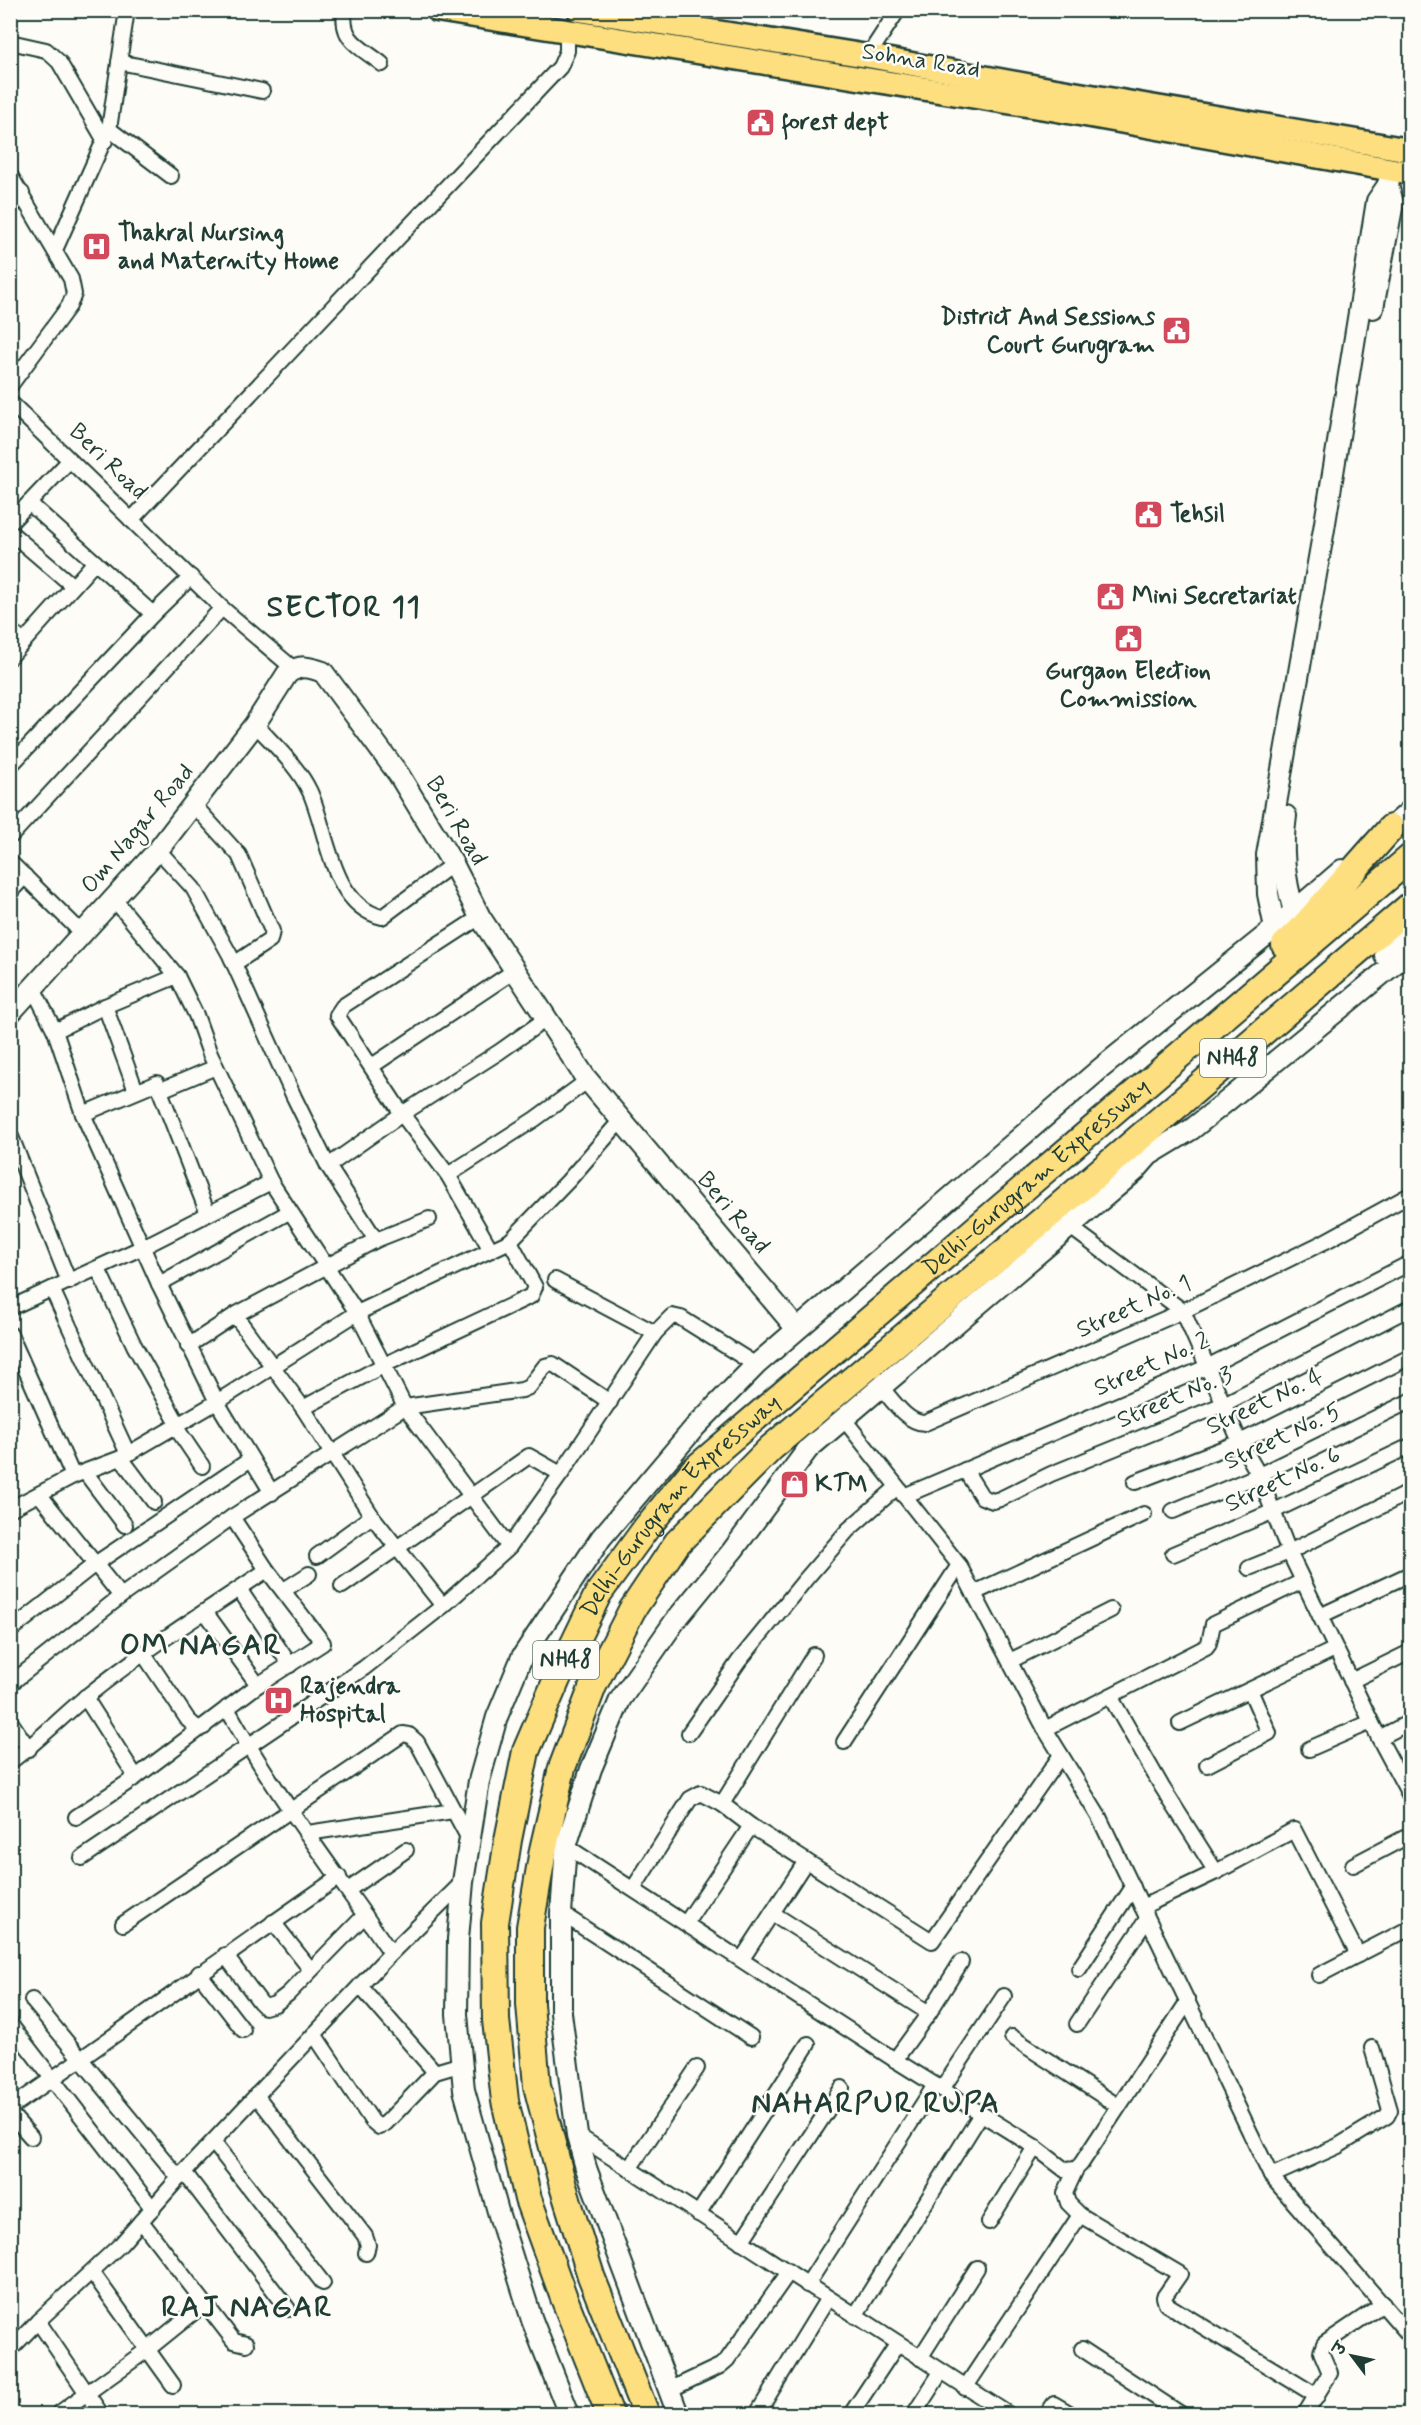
<svg xmlns="http://www.w3.org/2000/svg" width="1421" height="2425" font-family="Mynerve,'Playpen Sans Deva',sans-serif">
	<style>
		.lines { fill: none; stroke-linecap: round; stroke-linejoin: round }
		.street-casing { stroke: #1f3d34; stroke-width: 18 }
		.secondary-casing { stroke: #1f3d34; stroke-width: 24 }
		.primary-casing { stroke: #1f3d34; stroke-width: 27 }
		.highway-casing { stroke: #1f3d34; stroke-width: 30 }
		.street { stroke: #fdfcf7; stroke-width: 14 }
		.secondary { stroke: #fdfcf7; stroke-width: 20 }
		.primary { stroke: #fedf80; stroke-width: 22 }
		.highway { stroke: #fedf80; stroke-width: 26 }
		.labels { text-anchor: middle; dominant-baseline: central; stroke-width: 5; stroke-linejoin: round; paint-order: stroke }
		.shield { fill: #fdfcf7; stroke: #62766e; stroke-width: 1.5 }
		.shield-label { font-size: 22px; font-weight: bold; fill: #1f3d34 }
		.street-label { font-size: 24px; fill: #1f3d34; stroke: #fdfcf7 }
		.poi-label { font-size: 24px; font-weight: bold; fill: #1f3d34; stroke: #fdfcf7; text-anchor: start }
		.district-label { font-size: 30px; font-weight: bold; letter-spacing: 1.5px; fill: #1f3d34; stroke: #fdfcf7 }
	</style>
	<rect width="100%" height="100%" fill="#fdfcf7"/>
	<filter id="ink" filterUnits="userSpaceOnUse"><feTurbulence type="fractalNoise" baseFrequency=".0167" numOctaves="2"/><feDisplacementMap in="SourceGraphic" scale="12" xChannelSelector="R" yChannelSelector="G"/><feConvolveMatrix kernelMatrix="1 2 1 2 8 2 1 2 1" color-interpolation-filters="sRGB"/></filter>
	<g filter="url(#ink)">
		<g class="lines">
			<defs>
				<g id="street">
					<path d="M345,10C340,41 361,47 382,64"/>
					<polyline points="10,42 46,50 59,62 105,141"/>
					<polyline points="868,56 898,10"/>
					<polyline points="119,62 262,91"/>
					<polyline points="109,129 171,176"/>
					<polyline points="10,175 71,279 74,294 69,306 10,386"/>
					<polyline points="10,210 22,193"/>
					<polyline points="55,250 109,129 127,10"/>
					<polyline points="10,402 222,608 294,669"/>
					<polyline points="29,503 153,614"/>
					<polyline points="131,520 560,67 567,51 567,31"/>
					<polyline points="10,523 69,461"/>
					<polyline points="10,532 73,586"/>
					<polyline points="10,630 23,642"/>
					<polyline points="10,657 95,562"/>
					<path d="M255,724C274,745 298,766 310,792C328,832 331,905 382,917L453,864"/>
					<polyline points="10,766 153,614 191,577"/>
					<polyline points="193,804 239,855 272,931 270,940 234,964"/>
					<polyline points="10,837 222,608"/>
					<polyline points="158,850 193,888 230,955 294,1097 328,1166 376,1240 429,1219"/>
					<polyline points="10,862 82,933"/>
					<polyline points="10,892 25,876"/>
					<polyline points="114,899 177,976 196,1015 210,1054 271,1182 357,1313 405,1407 509,1547"/>
					<polyline points="480,917 343,1006 337,1015 402,1114 448,1175 491,1250"/>
					<polyline points="33,988 55,1031 83,1114 159,1284 217,1402 272,1493"/>
					<polyline points="105,1006 136,1091"/>
					<polyline points="55,1031 105,1006 177,976"/>
					<polyline points="372,1066 514,971"/>
					<polyline points="161,1090 216,1067"/>
					<polyline points="83,1114 157,1083 208,1214"/>
					<polyline points="10,1134 69,1282"/>
					<polyline points="328,1166 402,1114 499,1052 546,1019"/>
					<polyline points="448,1175 535,1119 587,1081"/>
					<polyline points="1069,1226 1183,1311 1240,1442 1259,1475 1289,1552 1379,1738 1410,1796"/>
					<polyline points="98,1269 134,1345 178,1424"/>
					<polyline points="555,1280 655,1333"/>
					<polyline points="159,1284 289,1212"/>
					<polyline points="52,1289 128,1454"/>
					<polyline points="10,1308 143,1247 271,1182"/>
					<polyline points="235,1315 303,1408 372,1516 443,1606"/>
					<polyline points="10,1334 73,1476"/>
					<polyline points="188,1346 235,1315 376,1240"/>
					<path d="M880,1386C891,1398 907,1424 925,1423L1183,1311L1324,1242L1410,1195"/>
					<polyline points="303,1408 384,1365 531,1296 535,1287 510,1241"/>
					<polyline points="843,1418 959,1565 1045,1729 1099,1817 1271,2176 1410,2336"/>
					<polyline points="175,1426 202,1466"/>
					<polyline points="121,1458 154,1502"/>
					<polyline points="965,1470 982,1497 993,1501 1000,1499 1051,1474 1224,1404 1410,1308"/>
					<polyline points="85,1472 125,1525"/>
					<polyline points="1135,1482 1240,1442 1410,1357"/>
					<polyline points="39,1494 121,1596"/>
					<polyline points="904,1496 1207,1367 1410,1263"/>
					<polyline points="10,1509 73,1476 121,1458 217,1402 357,1313 510,1241 568,1181 621,1120"/>
					<polyline points="1173,1511 1259,1475 1410,1401"/>
					<polyline points="1173,1554 1274,1511 1410,1446"/>
					<polyline points="317,1556 372,1516"/>
					<polyline points="1249,1568 1289,1552 1410,1492"/>
					<polyline points="342,1586 529,1456 561,1474"/>
					<polyline points="239,1589 290,1665"/>
					<polyline points="284,1590 309,1574"/>
					<polyline points="974,1593 1144,1514"/>
					<polyline points="206,1613 258,1685"/>
					<polyline points="1320,1616 1410,1574"/>
					<polyline points="10,1631 95,1564 251,1459"/>
					<polyline points="143,1653 188,1720 197,1728 204,1727"/>
					<polyline points="1010,1661 1111,1610"/>
					<polyline points="1351,1681 1410,1652"/>
					<polyline points="10,1684 121,1596 232,1517 405,1407 522,1390 529,1387 545,1366 553,1364 610,1402"/>
					<polyline points="1110,1696 1162,1787 1216,1872"/>
					<polyline points="85,1697 136,1777"/>
					<path d="M227,1708C274,1794 336,1872 391,1953"/>
					<polyline points="10,1721 29,1749"/>
					<polyline points="1180,1723 1335,1649"/>
					<polyline points="1045,1729 1206,1647 1209,1643 1213,1624 1303,1581"/>
					<polyline points="689,1733 739,1661 805,1580 848,1530 897,1487"/>
					<polyline points="1379,1738 1410,1722"/>
					<polyline points="844,1742 959,1565"/>
					<polyline points="1309,1749 1371,1722"/>
					<path d="M10,1762C38,1742 61,1717 87,1696C144,1650 206,1611 267,1570"/>
					<polyline points="1207,1765 1269,1733 1250,1690"/>
					<polyline points="722,1804 814,1655"/>
					<polyline points="76,1817 136,1777 258,1685 323,1643 267,1570 232,1517"/>
					<polyline points="308,1833 453,1811"/>
					<polyline points="566,1846 895,2060 1035,2147 1065,2170 1076,2169 1081,2164 1188,2001"/>
					<polyline points="82,1858 364,1668 443,1606 509,1547 561,1474 655,1333 672,1316 681,1318 756,1365"/>
					<polyline points="1353,1865 1410,1835"/>
					<polyline points="633,1889 690,1799 701,1793 722,1804 751,1826 932,1941 1061,1755"/>
					<polyline points="348,1890 406,1850"/>
					<polyline points="1142,1907 1216,1872 1294,1830 1358,1955"/>
					<polyline points="561,1913 751,2037"/>
					<polyline points="772,1913 929,2013"/>
					<polyline points="273,1922 311,1970"/>
					<polyline points="686,1923 751,1826"/>
					<polyline points="123,1924 403,1734 409,1735 417,1742 470,1841"/>
					<polyline points="225,1955 260,2002 265,2007 275,2004 288,1994 365,1915"/>
					<polyline points="742,1959 806,1861"/>
					<polyline points="1079,1969 1133,1887"/>
					<polyline points="199,1973 243,2030"/>
					<polyline points="1319,1975 1410,1928"/>
					<polyline points="360,1986 435,2072"/>
					<polyline points="32,2000 179,2178"/>
					<polyline points="10,2024 153,2209"/>
					<polyline points="1077,2024 1147,1919"/>
					<polyline points="314,2034 372,2121 379,2127 386,2123 435,2072 462,2064"/>
					<polyline points="1012,2037 1118,2106"/>
					<polyline points="895,2060 929,2013 961,1962"/>
					<polyline points="942,2089 1004,1996"/>
					<polyline points="256,2095 365,2236 368,2245 366,2253"/>
					<path d="M10,2108C121,2032 229,1953 339,1877"/>
					<polyline points="10,2113 31,2137"/>
					<polyline points="577,2135 1008,2414"/>
					<polyline points="213,2142 323,2283"/>
					<polyline points="629,2169 697,2068"/>
					<polyline points="1076,2169 1065,2193 1068,2203 1080,2215 1180,2274 1164,2297 1166,2304 1317,2396"/>
					<polyline points="184,2172 288,2309"/>
					<polyline points="1271,2176 1338,2146 1387,2116 1390,2110 1372,2048"/>
					<polyline points="698,2214 808,2044"/>
					<polyline points="141,2221 234,2341 246,2344"/>
					<polyline points="989,2222 1035,2147"/>
					<polyline points="741,2242 842,2088"/>
					<polyline points="92,2272 173,2385"/>
					<polyline points="807,2285 935,2085"/>
					<polyline points="855,2316 981,2114"/>
					<polyline points="38,2321 101,2414"/>
					<polyline points="1082,2349 1181,2414"/>
					<polyline points="10,2350 38,2321 121,2244 184,2172 391,1953 463,1882"/>
					<polyline points="920,2358 977,2268"/>
					<polyline points="965,2388 1080,2215"/>
					<polyline points="669,2390 720,2366 727,2360 789,2272"/>
					<polyline points="58,2414 147,2350 204,2304"/>
					<polyline points="757,2414 828,2298"/>
					<polyline points="851,2414 898,2343"/>
					<polyline points="914,2414 941,2372"/>
					<polyline points="1047,2414 1054,2404 1071,2414"/>
					<polyline points="1305,2414 1330,2373 1321,2352 1324,2344 1383,2304"/>
				</g>
				<g id="secondary">
					<polyline points="1373,308 1393,203 1388,185"/>
					<path d="M1286,816C1281,849 1284,878 1294,911"/>
					<polyline points="1381,837 1410,811"/>
					<polyline points="1275,928 1268,894 1267,855 1324,529 1377,201 1388,185 1391,169"/>
					<polyline points="1385,956 1410,934"/>
					<path d="M10,1013L158,850L255,724L287,674C300,664 309,667 323,672L399,775L453,864L480,917L585,1077L797,1329"/>
					<polyline points="569,2414 532,2320 499,2215 464,2090 457,2014 458,1939 463,1882 479,1781 497,1717 522,1657 601,1538 695,1427 756,1365 1100,1069 1275,928 1342,870"/>
					<polyline points="678,2414 586,2168 577,2135 561,2013 561,1913 566,1846 591,1769 620,1700 675,1621 733,1550 808,1449 1135,1171 1149,1155 1192,1129 1227,1101 1410,951"/>
				</g>
				<g id="primary">
					<polyline points="437,10 1051,109 1410,173"/>
					<polyline points="579,10 868,56 1038,87 1410,150"/>
				</g>
				<g id="highway">
					<polyline points="1285,945 1299,932 1391,828"/>
					<path id="s1" d="M610,2414L564,2298L528,2199L505,2101L496,2020L495,1923L508,1840L526,1751L557,1679L598,1594L647,1527L693,1471L1410,858"/>
					<polyline points="646,2414 591,2276 563,2186 537,2086 530,2004 530,1927 543,1850 562,1768 593,1686 632,1610 677,1543 771,1448 1055,1210 1410,906"/>
				</g>
			</defs>
			<use href="#street" class="street-casing"/>
			<use href="#secondary" class="secondary-casing"/>
			<use href="#primary" class="primary-casing"/>
			<use href="#highway" class="highway-casing"/>
			<use href="#street" class="street"/>
			<use href="#secondary" class="secondary"/>
			<use href="#primary" class="primary"/>
			<use href="#highway" class="highway"/>
		</g>
	</g>
	<defs>
		<symbol id="civic-square" viewBox="-11 -11 22 22"><rect x="-9" y="-9" width="18" height="18" rx="4" fill="#d1495b" stroke="#fdfcf7"/><path d="M-.6-6.5H3V-4.5H.6V-3L4-1V1h2V6H-6V1h2V-1L-.6-3ZM-1.2 2.5V6h2.4V2.5Z" fill="#fff"/></symbol>
		<symbol id="hospital-square" viewBox="-11 -11 22 22"><rect x="-9" y="-9" width="18" height="18" rx="4" fill="#d1495b" stroke="#fdfcf7"/><path d="M-5-5h3v3.5h4V-5h3V5h-3V1.5h-4V5h-3Z" fill="#fff"/></symbol>
		<symbol id="shop-square" viewBox="-11 -11 22 22"><rect x="-9" y="-9" width="18" height="18" rx="4" fill="#d1495b" stroke="#fdfcf7"/><path d="M-5-2.5h2.3a2.7 3.5 0 0 1 5.4 0H5L5.5 6h-11ZM-1.5-2.5h3a1.5 2.3 0 0 0-3 0Z" fill="#fff"/></symbol>
	</defs>
	<g fill-rule="evenodd">
		<use href="#civic-square" x="744" y="106" width="33" height="33"/>
		<use href="#hospital-square" x="80" y="230" width="33" height="33"/>
		<use href="#civic-square" x="1160" y="314" width="33" height="33"/>
		<use href="#civic-square" x="1132" y="498" width="33" height="33"/>
		<use href="#civic-square" x="1094" y="580" width="33" height="33"/>
		<use href="#civic-square" x="1112" y="622" width="33" height="33"/>
		<use href="#shop-square" x="778" y="1468" width="33" height="33"/>
		<use href="#hospital-square" x="262" y="1684" width="33" height="33"/>
	</g>
	<g class="labels">
		<g class="shield">
			<rect x="1200" y="1039" width="66" height="38" rx="4.5"/>
			<rect x="533" y="1641" width="66" height="38" rx="4.5"/>
		</g>
		<g class="shield-label">
			<text x="1233" y="1058">NH48</text>
			<text x="566" y="1660">NH48</text>
		</g>
		<g class="street-label">
			<text transform="translate(921 61) rotate(9)">Sohna Road</text>
			<text transform="translate(108 462) rotate(44)">Beri Road</text>
			<text transform="translate(456 821) rotate(60)">Beri Road</text>
			<text transform="translate(138 829) rotate(-50)">Om Nagar Road</text>
			<text stroke="none"><textPath href="#s1" startOffset="1464">Delhi-Gurugram Expressway</textPath></text>
			<text transform="translate(733 1213) rotate(50)">Beri Road</text>
			<text transform="translate(1134 1307) rotate(-24)">Street No. 1</text>
			<text transform="translate(1152 1365) rotate(-24)">Street No. 2</text>
			<text transform="translate(1175 1398) rotate(-23)">Street No. 3</text>
			<text transform="translate(1265 1402) rotate(-25)">Street No. 4</text>
			<text transform="translate(1283 1437) rotate(-25)">Street No. 5</text>
			<text transform="translate(1283 1480) rotate(-25)">Street No. 6</text>
			<text stroke="none"><textPath href="#s1" startOffset="978">Delhi-Gurugram Expressway</textPath></text>
		</g>
		<g class="poi-label">
			<text x="782" y="122">forest dept</text>
			<text x="118" y="233">Thakral Nursing<tspan x="118" dy="28">and Maternity Home</tspan></text>
			<text x="1155" y="317" text-anchor="end">District And Sessions<tspan x="1155" dy="28">Court Gurugram</tspan></text>
			<text x="1170" y="514">Tehsil</text>
			<text x="1132" y="596">Mini Secretariat</text>
			<text x="1128" y="671" text-anchor="middle">Gurgaon Election<tspan x="1128" dy="28">Commission</tspan></text>
			<text x="815" y="1484">KTM</text>
			<text x="300" y="1686">Rajendra<tspan x="300" dy="28">Hospital</tspan></text>
		</g>
		<g class="district-label">
			<text x="344" y="607">SECTOR 11</text>
			<text x="201" y="1645">OM NAGAR</text>
			<text x="876" y="2103">NAHARPUR RUPA</text>
			<text x="247" y="2307">RAJ NAGAR</text>
		</g>
	</g>
	<rect width="1421" height="2425" fill="none" stroke="#fdfcf7" stroke-width="36"/>
	<rect x="18" y="18" width="1385" height="2389" fill="none" stroke="#1f3d34" stroke-width="2" filter="url(#ink)"/>
	<g transform="translate(1352 2356) rotate(302)" stroke="#fdfcf7" stroke-width="4.5" paint-order="stroke">
	<path d="M0-4.5L10 22L0 15L-10 22Z" fill="#1f3d34"/>
	<text y="-9" font-size="16" font-weight="bold" text-anchor="middle" fill="#1f3d34">उ</text>
	</g>
</svg>
